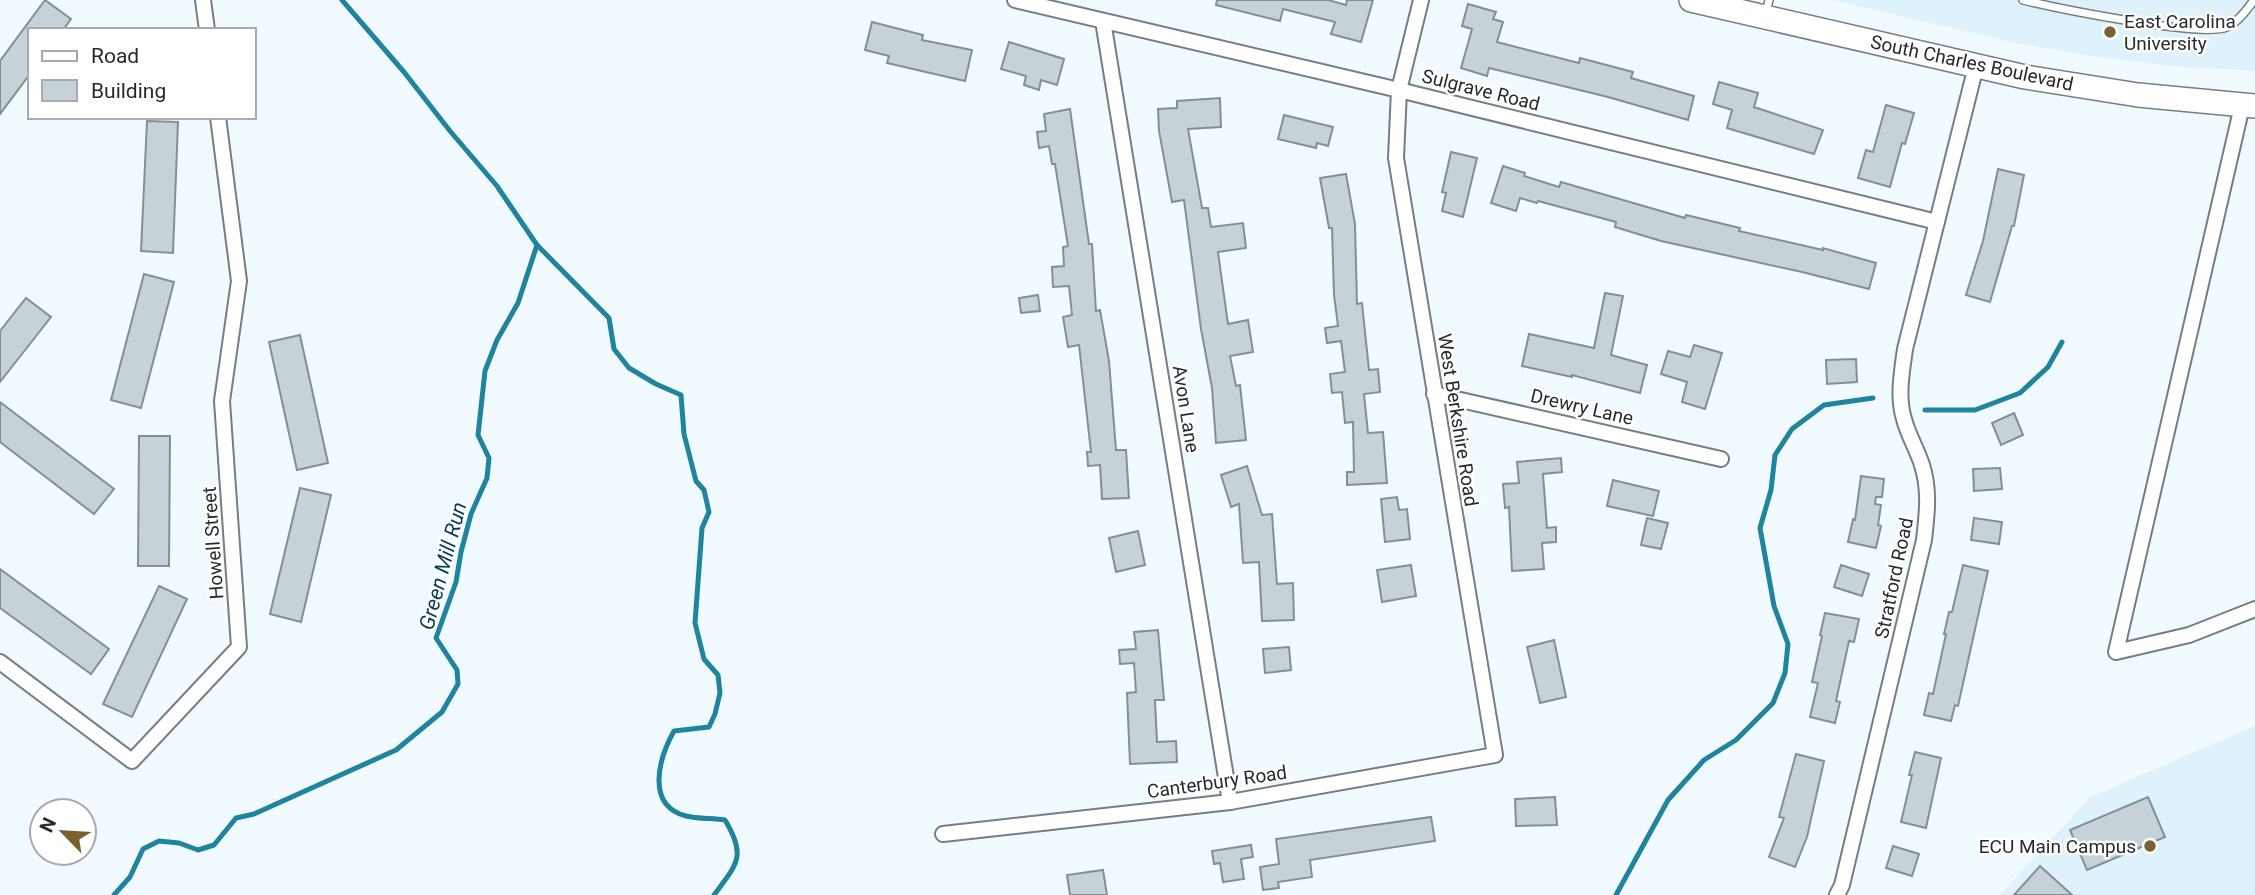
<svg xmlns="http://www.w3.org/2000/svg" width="2255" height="895" font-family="Roboto,sans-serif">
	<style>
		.built { fill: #ddf2fa }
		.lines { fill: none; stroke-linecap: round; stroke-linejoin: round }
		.stream { stroke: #21849f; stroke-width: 5 }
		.building { fill: #c6d2d7; stroke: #848f94; stroke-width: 2 }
		.service-casing { stroke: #747f83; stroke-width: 10 }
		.minor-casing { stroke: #747f83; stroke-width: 18 }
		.primary-casing { stroke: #747f83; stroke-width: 26 }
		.service { stroke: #fff; stroke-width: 7 }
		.minor { stroke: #fff; stroke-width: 14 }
		.primary { stroke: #fff; stroke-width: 23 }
		.poi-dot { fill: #7b6132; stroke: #fff; stroke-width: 2.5 }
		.labels { text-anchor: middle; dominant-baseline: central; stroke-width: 5; stroke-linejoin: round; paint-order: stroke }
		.poi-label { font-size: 19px; fill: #272b2d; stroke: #fff; text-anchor: start }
		.street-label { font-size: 19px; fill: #272b2d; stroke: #fff }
		.water-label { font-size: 21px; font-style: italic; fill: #053f4f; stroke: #fff }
	</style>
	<rect width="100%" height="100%" fill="#f1fbff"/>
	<g class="built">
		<polygon points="1832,0 2255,0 2255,71 2170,66 2092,56 2016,43"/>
		<polygon points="2255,726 2255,895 2000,895 2090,797"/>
	</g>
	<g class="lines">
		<g class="stream">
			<path d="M342,0L404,72L450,131L497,186L537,245L609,318L614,349L629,368L656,384L681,395L684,434L696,481L704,490L709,512L702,528L695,623L704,659L718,675L720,693L715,714L709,727L674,731C659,758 645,805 686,816C698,819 713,818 725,820C747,856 737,864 714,895"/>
			<polyline points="1925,410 1975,410 2020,393 2048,367 2062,342"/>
			<polyline points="114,895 130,877 143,849 159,841 179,843 198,850 214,845 236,818 254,814 396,750 442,712 458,684 457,670 436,638 456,582 461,552 471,514 487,478 489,458 478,435 485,371 497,340 518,303 537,245"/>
			<polyline points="1616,895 1668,800 1704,760 1736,740 1773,703 1785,673 1788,644 1774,606 1760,528 1771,490 1775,455 1792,429 1824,405 1873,398"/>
		</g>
	</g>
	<g class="building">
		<polygon points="45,0 71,19 63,30 30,30 30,74 0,114 0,61"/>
		<polygon points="1217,0 1328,0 1346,5 1347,0 1373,0 1361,42 1331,34 1335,22 1283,9 1280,21 1216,5"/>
		<polygon points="1468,4 1496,12 1493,19 1503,22 1497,42 1579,63 1580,58 1633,72 1631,78 1694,96 1688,120 1608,97 1489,68 1487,76 1461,68 1472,29 1462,26"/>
		<polygon points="872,22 923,35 922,40 972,50 965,81 887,63 889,56 865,50"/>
		<polygon points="1009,42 1064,59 1057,85 1041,80 1039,90 1024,85 1026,76 1001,69"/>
		<polygon points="1719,82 1758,93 1754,107 1823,130 1814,154 1727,128 1732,110 1713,104"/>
		<polygon points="1220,98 1221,127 1188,129 1202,208 1208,208 1211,227 1243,223 1246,248 1218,252 1228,324 1248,320 1253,352 1230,356 1236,386 1240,385 1246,440 1216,443 1212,388 1201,329 1184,200 1172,202 1159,131 1158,109 1177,108 1177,101"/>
		<polygon points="1886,105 1914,113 1905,144 1902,143 1890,187 1858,178 1866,150 1873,152"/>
		<polygon points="1070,109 1089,244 1092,244 1096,311 1100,310 1109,361 1116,450 1126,450 1129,498 1102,499 1100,465 1088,466 1087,452 1091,452 1079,345 1068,347 1063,317 1072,315 1069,286 1053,287 1052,267 1064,266 1063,247 1068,246 1055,164 1052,164 1049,146 1039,148 1037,132 1046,131 1044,114"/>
		<polygon points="1284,115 1333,127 1328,146 1317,143 1316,148 1278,139"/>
		<polygon points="147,121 178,122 173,253 141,251"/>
		<polygon points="1451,152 1477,158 1463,217 1442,211 1446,193 1442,192"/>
		<polygon points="1503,166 1525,173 1524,176 1559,187 1561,182 1685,218 1686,215 1740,228 1739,231 1823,250 1823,248 1876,263 1869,289 1802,272 1661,241 1615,227 1616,222 1538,201 1537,203 1520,198 1516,211 1491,203"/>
		<polygon points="1998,169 2024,175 2014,226 2012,226 1990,302 1966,295 1983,241"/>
		<polygon points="1346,174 1355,224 1357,304 1362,303 1369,370 1378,369 1380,392 1364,394 1368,433 1383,432 1387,483 1347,485 1347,472 1354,472 1353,422 1345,423 1342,392 1332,393 1330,374 1345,372 1341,341 1327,343 1325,328 1338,326 1334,295 1332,228 1329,228 1320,178"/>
		<polygon points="144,274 174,282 141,408 111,400"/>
		<polygon points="1605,293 1623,296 1611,355 1647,365 1640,393 1572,375 1572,377 1522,366 1529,334 1594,348"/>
		<polygon points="1038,295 1040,311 1021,313 1019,298"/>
		<polygon points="26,298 51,317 0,382 0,331"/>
		<polygon points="300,335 328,463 297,470 269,342"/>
		<polygon points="1694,345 1722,353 1705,409 1682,402 1687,382 1661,374 1668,351 1690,357"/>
		<polygon points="1856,359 1857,382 1827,384 1826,360"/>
		<polygon points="0,402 114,489 94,514 0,442"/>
		<polygon points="2014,413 2023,435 2001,445 1992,423"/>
		<polygon points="139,436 170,436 169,566 138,566"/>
		<polygon points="1561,458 1562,472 1543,474 1547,528 1556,527 1556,542 1542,543 1544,569 1512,571 1509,507 1505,508 1503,484 1519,483 1517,462"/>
		<polygon points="1247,466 1262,515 1272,514 1277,584 1293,583 1294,620 1262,621 1259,562 1243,563 1239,504 1231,507 1221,475"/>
		<polygon points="2000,468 2002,489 1974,491 1973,469"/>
		<polygon points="1861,476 1884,479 1882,497 1876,497 1875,504 1881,505 1878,525 1881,526 1876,548 1848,542 1853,519 1855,520"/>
		<polygon points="1613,480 1659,491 1653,516 1607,506"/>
		<polygon points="300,488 331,495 301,622 270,614"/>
		<polygon points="1397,497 1399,510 1407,509 1410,539 1385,542 1381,499"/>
		<polygon points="1647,518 1668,523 1661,549 1641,545"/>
		<polygon points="1974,518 2002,522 1999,544 1971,540"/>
		<polygon points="1138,531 1145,565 1116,572 1109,538"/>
		<polygon points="1411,565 1416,596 1382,602 1377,570"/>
		<polygon points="1841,565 1869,574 1862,596 1834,587"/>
		<polygon points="1963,565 1988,571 1958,706 1955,705 1951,721 1924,715 1929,693 1933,694 1946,634 1944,634 1949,612 1952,612"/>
		<polygon points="0,569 109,649 91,674 0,608"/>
		<polygon points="159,586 187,599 132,717 103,704"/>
		<polygon points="1825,613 1859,619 1854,642 1849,641 1836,701 1840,702 1835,723 1810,717 1818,683 1812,682 1822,636 1820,635"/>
		<polygon points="1158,630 1164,700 1155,700 1157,742 1176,741 1177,762 1130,764 1127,693 1136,692 1134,663 1120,664 1119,650 1136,649 1134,632"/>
		<polygon points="1554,640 1566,697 1540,703 1527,647"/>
		<polygon points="1289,647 1291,670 1265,673 1263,649"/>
		<polygon points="1915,752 1941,758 1926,828 1901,822 1912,775 1909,775"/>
		<polygon points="1796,754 1824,761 1807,837 1795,867 1769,857 1784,818 1779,817"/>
		<polygon points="1555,797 1557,825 1516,826 1515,799"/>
		<polygon points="2148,797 2165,837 2087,870 2070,830"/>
		<polygon points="1431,817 1435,841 1310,860 1312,877 1278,882 1279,888 1263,890 1260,867 1279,864 1276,839"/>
		<polygon points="1251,845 1253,857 1241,859 1244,879 1223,882 1220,863 1214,864 1212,851"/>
		<polygon points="1893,846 1919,854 1912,876 1886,868"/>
		<polygon points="2040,866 2050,875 2072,895 2014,895"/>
		<polygon points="1103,870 1107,895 1070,895 1067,875"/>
	</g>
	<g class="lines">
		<defs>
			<g id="service">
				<path d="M2023,0C2056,8 2202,38 2227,27C2238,22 2247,10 2254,0"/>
				<polyline points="1766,13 1769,0"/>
			</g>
			<g id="minor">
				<polyline points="203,0 207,30"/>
				<polyline points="1015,0 1399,90 1937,222"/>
				<polyline points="1103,21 1230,802"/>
				<polyline points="2242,106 2116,652 2189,635 2255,609"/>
				<polyline points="1434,394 1721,459"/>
				<polyline points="0,662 132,761 239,647 222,401 239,281 218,117"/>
				<polyline points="943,834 1230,802 1495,755 1396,158 1399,90 1421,0"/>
				<path d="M1837,895L1842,885L1924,540C1927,514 1930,490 1922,465C1917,449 1908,435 1904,419C1897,397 1902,371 1905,349L1976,66"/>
			</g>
			<polyline id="primary" points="1691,0 2025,77 2138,95 2255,106"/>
		</defs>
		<use href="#service" class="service-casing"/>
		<use href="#minor" class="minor-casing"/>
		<use href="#primary" class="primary-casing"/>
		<use href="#service" class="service"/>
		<use href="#minor" class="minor"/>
		<use href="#primary" class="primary"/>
	</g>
	<g class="poi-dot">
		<circle cx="2110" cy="32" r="7"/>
		<circle cx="2150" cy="846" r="7"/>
	</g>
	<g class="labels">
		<g class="poi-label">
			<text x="2124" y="21">East Carolina<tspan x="2124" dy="22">University</tspan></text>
			<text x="2136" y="846" text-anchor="end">ECU Main Campus</text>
		</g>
		<g class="street-label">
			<text transform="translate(1972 63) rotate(12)">South Charles Boulevard</text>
			<text transform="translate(1481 90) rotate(14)">Sulgrave Road</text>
			<text transform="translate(1582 407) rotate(13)">Drewry Lane</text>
			<text transform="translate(1186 409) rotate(81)">Avon Lane</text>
			<text transform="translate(1458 420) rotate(81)">West Berkshire Road</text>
			<text transform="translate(213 543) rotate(-94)">Howell Street</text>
			<text transform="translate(1894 578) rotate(-78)">Stratford Road</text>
			<text transform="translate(1217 782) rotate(-8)">Canterbury Road</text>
		</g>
		<g class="water-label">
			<text transform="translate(443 566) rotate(-75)">Green Mill Run</text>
		</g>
	</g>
	<rect x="28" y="28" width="228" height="91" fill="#ffffff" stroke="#a9aaab" stroke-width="2"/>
	<rect x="42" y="51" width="35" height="10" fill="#ffffff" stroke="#a9aaab" stroke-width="2"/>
	<text x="91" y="63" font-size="21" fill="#272b2d">Road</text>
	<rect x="42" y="80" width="35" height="21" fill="#c6d2d7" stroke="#a9aaab" stroke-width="2"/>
	<text x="91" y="98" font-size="21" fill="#272b2d">Building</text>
	<g transform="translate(63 832) rotate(295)"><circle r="33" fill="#ffffff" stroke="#a9aaab" stroke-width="2"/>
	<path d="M0-5L12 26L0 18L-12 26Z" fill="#7b6132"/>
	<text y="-10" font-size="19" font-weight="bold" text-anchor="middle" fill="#272b2d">N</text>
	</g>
</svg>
